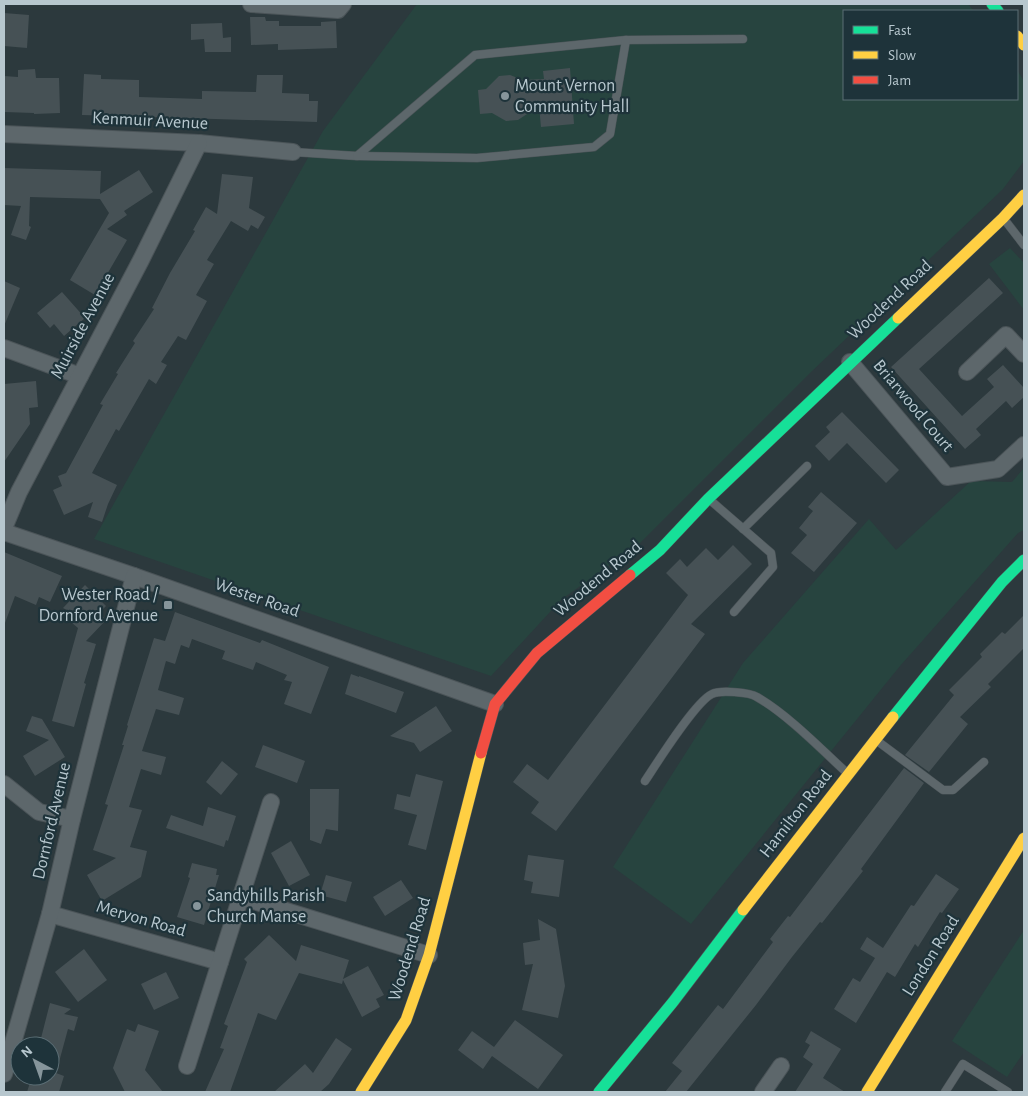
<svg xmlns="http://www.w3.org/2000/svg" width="1028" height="1096" font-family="'Alegreya Sans',sans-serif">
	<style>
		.green { fill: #27443f }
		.building { fill: #465155 }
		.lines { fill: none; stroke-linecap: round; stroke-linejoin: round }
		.lane-casing { stroke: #4b5458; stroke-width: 9 }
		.street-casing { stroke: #4b5458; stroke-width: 18 }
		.fast-casing { stroke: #4b5458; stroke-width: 12 }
		.slow-casing { stroke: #4b5458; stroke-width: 12 }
		.jam-casing { stroke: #4b5458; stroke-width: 12 }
		.lane { stroke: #5d676b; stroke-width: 8 }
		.street { stroke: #5d676b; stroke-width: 16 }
		.fast { stroke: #16e098; stroke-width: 11 }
		.slow { stroke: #ffcf43; stroke-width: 11 }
		.jam { stroke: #f24e42; stroke-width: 11 }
		.poi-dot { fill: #86959b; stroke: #1e333a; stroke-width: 2 }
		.labels { text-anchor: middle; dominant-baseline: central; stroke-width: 4.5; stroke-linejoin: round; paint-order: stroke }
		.poi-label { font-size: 18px; fill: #b7c7ce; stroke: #1e333a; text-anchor: start }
		.street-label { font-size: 18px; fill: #b7c7ce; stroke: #1e333a }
	</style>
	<rect width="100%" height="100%" fill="#2c393d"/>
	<g class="green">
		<polygon points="417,4 968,4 974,11 844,11 844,99 1017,99 1017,70 1024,81 1024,161 1003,189 811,372 638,545 562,599 491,676 94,539 323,131"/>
		<polygon points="1010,248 1024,263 1024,310 989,264"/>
		<polygon points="1024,468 1024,530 1018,533 900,666 691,924 613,867 743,663 869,519 896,550 971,481 1012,482"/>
		<polygon points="1024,930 1024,1052 1007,1077 952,1041"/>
	</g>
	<g class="building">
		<polygon points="4,13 29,15 27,48 4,46"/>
		<polygon points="250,17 265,17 266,21 279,21 279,26 321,26 321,22 336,21 337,48 278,50 278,44 251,45"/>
		<polygon points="222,23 223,38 231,37 231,52 205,52 204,39 191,40 191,24"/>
		<polygon points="570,68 574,124 541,127 539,106 518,120 506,121 492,113 480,114 478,90 486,89 499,76 510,75 523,80 544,79 543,71"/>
		<polygon points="35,69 36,78 59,78 60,113 34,114 34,113 4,112 4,76 18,77 18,70"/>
		<polygon points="84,74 101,75 101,79 139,80 139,97 202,99 202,91 256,92 257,75 283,75 282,93 309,94 309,101 318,101 317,122 82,115"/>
		<polygon points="4,168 101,171 100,194 139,170 153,192 124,211 127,215 107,229 127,240 95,295 70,280 109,213 100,199 30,197 29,226 31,227 26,240 11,235 21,206 4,205"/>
		<polygon points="222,174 253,177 249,208 265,217 258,229 251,225 248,231 231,221 207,260 214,264 196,295 207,301 186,340 178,336 161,362 167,365 156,384 149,379 119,431 116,429 92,473 117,485 108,504 102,522 88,517 93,502 64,515 53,490 62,486 58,476 66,473 103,405 100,404 118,374 116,373 135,343 133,341 154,309 152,308 170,273 195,231 193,230 206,207 217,214"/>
		<polygon points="989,278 1003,293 919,369 962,416 994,387 987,379 1003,365 1024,388 1024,397 1012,408 1006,401 976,429 981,435 965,449 891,367"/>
		<polygon points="4,281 20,288 4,326"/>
		<polygon points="62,292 85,318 64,336 54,324 50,328 37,313"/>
		<polygon points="36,381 38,407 29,408 30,424 4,462 4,384"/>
		<polygon points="842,412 899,470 886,483 847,443 829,461 815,446 830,432 826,427"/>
		<polygon points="821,492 857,523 814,572 791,553 807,535 799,528 813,511 808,507"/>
		<polygon points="733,545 752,564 691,624 705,634 556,831 531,813 539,802 513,782 527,764 548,780 688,595 666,573 680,559 687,567 706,548 718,560"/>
		<polygon points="4,552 62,576 50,602 39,597 36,605 15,596 5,623"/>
		<polygon points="85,585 106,606 99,613 106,620 86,641 96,644 84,683 86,684 74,727 52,721 78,628 71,622 78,616 63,608"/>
		<polygon points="175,612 260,643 262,640 329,667 311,714 284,704 292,682 284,680 287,675 256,662 253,670 222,659 225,651 192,639 189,648 181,645 175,664 166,661 158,690 184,698 179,715 156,709 142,751 166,757 161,775 141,769 129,807 142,810 130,847 147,851 141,877 102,901 87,875 116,858 93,850 108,805 105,804 124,745 122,745 128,726 127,725 154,638 165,641"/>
		<polygon points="1024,615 1024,648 988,684 991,687 960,717 968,724 929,772 905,755 954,695 949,690 982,657 980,654 1002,632 1005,634"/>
		<polygon points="351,674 359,677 359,676 404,692 396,713 345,694"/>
		<polygon points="436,706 452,731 420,752 414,743 390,736"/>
		<polygon points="32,716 42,719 65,757 35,776 23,756 49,740 26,731"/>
		<polygon points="263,745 305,761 297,783 255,767"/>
		<polygon points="222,761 238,774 221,795 206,782"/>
		<polygon points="904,768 924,783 861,869 863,871 822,923 820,922 792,957 756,1005 686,1092 665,1092 682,1071 672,1063 718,1005 723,1009 773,942 770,939 788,916 790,917"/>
		<polygon points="416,774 443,781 426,850 408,845 417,815 394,809 397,794 410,797"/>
		<polygon points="310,789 339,789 338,831 326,829 321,844 310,840"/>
		<polygon points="208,807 236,816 228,841 226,840 224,847 166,828 171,815 203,826"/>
		<polygon points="291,841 310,875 289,886 271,853"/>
		<polygon points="528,855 564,860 559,897 531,893 533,882 524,880"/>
		<polygon points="192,863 217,869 216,875 219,875 204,925 177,917 190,878 188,877"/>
		<polygon points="936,874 959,889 942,913 940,912 918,947 915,944 895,977 887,972 856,1023 834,1009 853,978 860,982 875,958 860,949 867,937 883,948 911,905 914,906"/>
		<polygon points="326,875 352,882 346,902 320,895"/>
		<polygon points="401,880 413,898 385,916 373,897"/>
		<polygon points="538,919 556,929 565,986 558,1018 522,1010 533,964 525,965 523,943 540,940"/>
		<polygon points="269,935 296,961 301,945 349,960 343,979 368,966 384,995 376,999 380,1007 362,1017 343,980 342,984 299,973 276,1020 258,1013 230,1092 205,1092 224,1049 220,1048 228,1026 224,1024 247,962 244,959"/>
		<polygon points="84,949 107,980 78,1002 55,972"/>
		<polygon points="166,972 179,998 154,1010 141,984"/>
		<polygon points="50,1003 71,1009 64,1014 78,1017 74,1031 68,1029 56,1073 64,1076 59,1092 27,1092 32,1076 50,1076 50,1046 39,1046"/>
		<polygon points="515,1020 563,1055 538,1089 492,1056 483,1069 458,1050 472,1031 494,1047"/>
		<polygon points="138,1024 159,1031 145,1070 163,1092 125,1092 113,1068 127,1029 135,1032"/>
		<polygon points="811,1031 841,1049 823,1078 845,1092 795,1092 813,1064 803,1057 810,1045 805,1042"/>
		<polygon points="336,1038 352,1049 329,1084 320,1092 274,1092 305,1064 313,1073"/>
	</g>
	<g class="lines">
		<defs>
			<g id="lane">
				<polyline points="293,152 357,156 475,55 626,40 743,39"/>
				<polyline points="357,156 477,158 594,147 610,134 626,40"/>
				<polyline points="1004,219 1024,245"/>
				<polyline points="710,500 771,553 773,567 734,612"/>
				<polyline points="743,529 807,466"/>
				<polyline points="876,740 943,790 953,790 984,762"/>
				<path d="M645,781C657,763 695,702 712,694C720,690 749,692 757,697C788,715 820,748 847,773"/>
				<polyline points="945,1092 963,1064 1008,1092"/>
			</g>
			<g id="street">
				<polyline points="251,4 338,10 343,4"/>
				<polyline points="4,134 199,143 293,152"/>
				<polyline points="4,348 80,376"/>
				<polyline points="850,362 947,477 998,469 1024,445"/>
				<polyline points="967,372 1006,335 1024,354"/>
				<polyline points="4,528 19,492 141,260 199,143"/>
				<polyline points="4,532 134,576 495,704"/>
				<polyline points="4,784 39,812 72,819"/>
				<polyline points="241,897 429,955"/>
				<polyline points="50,914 220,962"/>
				<polyline points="187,1066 271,802"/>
				<polyline points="4,1074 50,914 72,819 134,576"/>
				<polyline points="763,1092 781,1066"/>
			</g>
			<g id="fast">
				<polyline points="992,4 998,11"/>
				<polyline points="630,575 660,550 708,499 898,318"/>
				<polyline points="893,717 1002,582 1024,560"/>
				<polyline points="599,1092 673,1002 743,910"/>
			</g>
			<g id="slow">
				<polyline points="1017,36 1024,45"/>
				<polyline points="898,318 1003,218 1024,195"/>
				<polyline points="743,910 893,717"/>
				<polyline points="361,1092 406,1020 429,955 481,753"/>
				<polyline points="867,1092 1024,838"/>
			</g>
			<polyline id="jam" points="481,753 495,704 537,653 630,575"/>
		</defs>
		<use href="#lane" class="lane-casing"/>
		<use href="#street" class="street-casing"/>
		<use href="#fast" class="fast-casing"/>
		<use href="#slow" class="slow-casing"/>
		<use href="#jam" class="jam-casing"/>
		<use href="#lane" class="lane"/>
		<use href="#street" class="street"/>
		<use href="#fast" class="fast"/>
		<use href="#slow" class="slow"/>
		<use href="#jam" class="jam"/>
	</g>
	<g class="poi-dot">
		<circle cx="505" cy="96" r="5"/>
		<rect x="163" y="600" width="10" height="10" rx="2.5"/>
		<circle cx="197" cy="906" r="5"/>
	</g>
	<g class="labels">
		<g class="poi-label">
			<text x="515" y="86">Mount Vernon<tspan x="515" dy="21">Community Hall</tspan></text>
			<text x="158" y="595" text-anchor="end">Wester Road /<tspan x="158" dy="21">Dornford Avenue</tspan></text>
			<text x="207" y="896">Sandyhills Parish<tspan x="207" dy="21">Church Manse</tspan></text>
		</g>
		<g class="street-label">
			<text transform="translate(150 121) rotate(3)">Kenmuir Avenue</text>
			<text transform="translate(890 300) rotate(-43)">Woodend Road</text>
			<text transform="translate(83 326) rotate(-62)">Muirside Avenue</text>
			<text transform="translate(913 406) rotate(50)">Briarwood Court</text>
			<text transform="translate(598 579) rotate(-40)">Woodend Road</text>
			<text transform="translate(257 598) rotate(19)">Wester Road</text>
			<text transform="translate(796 814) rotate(-52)">Hamilton Road</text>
			<text transform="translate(52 821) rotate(-77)">Dornford Avenue</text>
			<text transform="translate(141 919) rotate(16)">Meryon Road</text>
			<text transform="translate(410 949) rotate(-73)">Woodend Road</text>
			<text transform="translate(931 956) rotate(-58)">London Road</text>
		</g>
	</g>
	<rect width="1028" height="1096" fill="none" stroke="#b7c7ce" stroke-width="10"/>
	<rect x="843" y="10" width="175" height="90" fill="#1e333a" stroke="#5b6e75"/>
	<rect x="853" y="26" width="25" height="8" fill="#16e098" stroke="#5b6e75"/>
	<text x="888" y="35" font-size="15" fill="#b7c7ce">Fast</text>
	<rect x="853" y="51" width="25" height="8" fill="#ffcf43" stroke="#5b6e75"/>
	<text x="888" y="60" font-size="15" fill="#b7c7ce">Slow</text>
	<rect x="853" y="76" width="25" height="8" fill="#f24e42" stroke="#5b6e75"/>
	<text x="888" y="85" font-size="15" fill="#b7c7ce">Jam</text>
	<g transform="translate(35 1061) rotate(319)"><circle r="24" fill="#1e333a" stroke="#5b6e75"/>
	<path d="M0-4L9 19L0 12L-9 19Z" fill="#86959b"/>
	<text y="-8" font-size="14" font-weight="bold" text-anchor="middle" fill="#b7c7ce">N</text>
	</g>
</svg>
